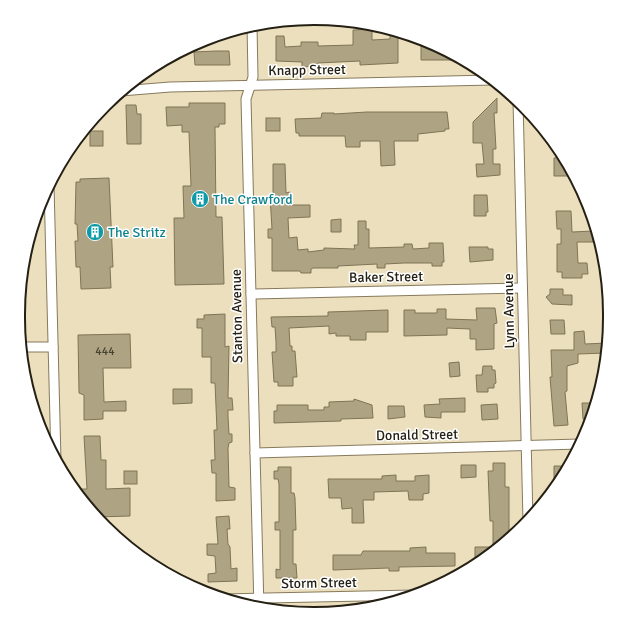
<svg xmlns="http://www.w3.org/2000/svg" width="628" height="632" font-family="Signika,sans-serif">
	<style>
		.building { fill: #aea383; stroke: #7f7455 }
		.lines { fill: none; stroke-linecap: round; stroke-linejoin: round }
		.minor-casing { stroke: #867a5c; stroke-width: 11 }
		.minor { stroke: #fff; stroke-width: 9 }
		.labels { text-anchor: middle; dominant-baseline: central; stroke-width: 3; stroke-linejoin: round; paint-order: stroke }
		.number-label { font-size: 12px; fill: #474130 }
		.street-label { font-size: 14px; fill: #252014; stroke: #fff }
		.culture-label { font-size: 14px; fill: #0d838f; stroke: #fff; text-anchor: start }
		.rim { fill: none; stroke: #252014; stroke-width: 2 }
	</style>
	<rect width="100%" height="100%" fill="#ecdfbe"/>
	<g class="building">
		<polygon points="372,29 372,40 390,39 390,29 398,32 398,63 360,65 360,61 318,63 318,66 302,67 302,62 276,61 276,36 284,36 285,47 301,46 301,42 318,42 318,46 353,45 353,30"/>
		<polygon points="421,39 427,40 464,60 421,60"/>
		<polygon points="216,51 229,51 230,65 195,65 194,52"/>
		<polygon points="497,98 497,113 494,113 496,149 493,149 493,164 500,164 500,175 477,177 476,164 484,164 482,143 473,143 473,122"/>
		<polygon points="189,103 225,103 225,124 219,124 219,127 215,127 216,217 222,217 224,284 175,285 174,218 184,218 183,186 191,186 189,132 182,132 182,125 167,126 166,107 189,107"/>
		<polygon points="126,105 136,105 137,114 141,114 141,144 127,144"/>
		<polygon points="367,112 447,112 449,129 445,129 445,131 418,134 418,141 394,141 395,165 381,166 380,141 360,141 360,147 346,147 345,136 299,136 299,133 296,133 295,119 321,118 322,113 334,113 334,114"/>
		<rect x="266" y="118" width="14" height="13"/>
		<rect x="90" y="131" width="13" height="15"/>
		<polygon points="556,145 570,167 570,176 554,176 554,158 556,158"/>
		<polygon points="273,164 285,164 286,193 290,192 292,205 310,205 310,217 288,218 289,238 297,237 298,250 308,249 308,252 324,250 324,248 355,249 354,245 358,245 358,221 366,221 366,229 369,229 369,248 404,247 404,244 412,244 413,249 429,248 429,243 443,243 444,262 442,262 442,266 432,266 432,263 404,263 385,264 385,268 377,268 377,264 338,266 338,268 313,268 311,269 311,273 301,273 300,271 272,271 272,238 268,238 268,229 272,229 270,196 273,196"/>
		<polygon points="109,178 113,267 110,267 111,288 81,289 80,267 76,267 75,241 78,241 77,224 75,224 76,182 80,182 80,179"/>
		<polygon points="474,195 487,195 488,212 486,212 486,216 474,216"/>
		<polygon points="556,211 571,211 572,232 593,231 593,242 577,242 578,263 587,263 588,274 582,274 582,278 562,278 562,272 557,272 557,244 561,244 561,229 557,229"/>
		<polygon points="341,219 341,232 331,232 331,220"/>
		<polygon points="469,247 488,247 488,249 493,249 493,260 470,262"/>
		<polygon points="550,289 563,289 563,295 572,295 572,305 552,304 546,297 550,294"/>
		<polygon points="476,308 495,308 497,323 494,324 494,349 476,350 476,339 470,339 470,329 447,328 447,335 404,336 404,310 415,310 415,313 437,313 437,309 446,309 446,319 477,320"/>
		<polygon points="388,310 388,332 366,332 366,340 350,340 350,336 336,336 336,333 329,334 329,326 289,328 290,346 292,346 292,351 295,351 297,377 293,377 293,386 278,386 278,382 274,382 272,352 276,352 276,342 275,327 272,327 271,317 328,316 328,312"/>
		<polygon points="225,314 225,347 229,346 228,398 232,398 233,410 228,410 228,416 229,434 232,434 232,442 229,443 228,448 229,487 235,488 235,500 216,501 216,473 212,473 211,460 215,460 214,430 217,430 215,383 211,383 211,357 202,357 202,328 197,328 197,319 204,319 204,315"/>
		<polygon points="550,320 564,320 565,334 551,334"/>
		<polygon points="584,331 585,344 607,343 606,353 578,354 578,363 567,366 567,391 565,392 568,425 554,426 550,377 552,377 551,350 574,350 574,332"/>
		<polygon points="130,334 131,368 103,368 104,402 126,401 126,411 103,411 103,419 84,420 84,395 79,393 78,335"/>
		<polygon points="459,362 460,376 450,377 449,363"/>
		<polygon points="483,366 492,366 492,370 495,370 496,383 494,384 494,388 488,388 488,392 477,392 476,375 482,375"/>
		<polygon points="173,389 192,389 192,403 173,404"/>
		<polygon points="465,398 465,412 441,412 441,418 425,417 424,405 440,404 439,399"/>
		<polygon points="354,399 372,405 373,418 341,419 341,421 274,423 274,411 277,411 277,405 308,405 308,410 324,410 324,407 329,407 329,402 354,401"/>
		<polygon points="582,403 596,403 591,419 583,419"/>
		<polygon points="497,404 498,419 482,420 481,405"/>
		<polygon points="388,406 404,406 405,417 388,419"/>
		<polygon points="84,436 100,436 101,460 106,460 106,489 130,488 130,516 96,517 81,498 81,489 87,489"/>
		<polygon points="493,463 505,463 505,487 509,487 509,539 487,557 475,557 475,547 493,547 493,521 490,521 488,471 493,471"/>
		<polygon points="461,465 476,465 476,477 461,478"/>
		<polygon points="554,466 569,466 554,489"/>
		<polygon points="278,467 291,467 291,493 294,493 295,498 296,530 293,530 293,564 296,564 297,578 276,578 276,569 280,570 280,530 275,530 275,522 279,522 279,484 278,479 274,479 274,471 278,471"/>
		<rect x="124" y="471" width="13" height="13"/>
		<polygon points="396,475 396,481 415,481 415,476 429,475 429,493 423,494 423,500 409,500 408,491 374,492 374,500 363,500 364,523 352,523 352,508 342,509 341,498 329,498 328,479 382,479 382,476"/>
		<polygon points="229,516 230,529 227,529 228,544 230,547 231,569 237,568 237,581 208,582 208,574 216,573 215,556 207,555 207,544 218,544 216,517"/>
		<polygon points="426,547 426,553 455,553 455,566 399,567 399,571 389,571 389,568 333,570 333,555 361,555 363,551 410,551 410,548"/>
	</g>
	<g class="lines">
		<defs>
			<g id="minor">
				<polyline points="252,25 253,77 246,99 259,609"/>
				<polyline points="121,91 170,87 493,80"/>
				<polyline points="518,100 528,521"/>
				<polyline points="49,185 56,460"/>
				<polyline points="251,294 522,288"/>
				<polyline points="21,347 53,347"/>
				<polyline points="255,453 580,444"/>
				<polyline points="224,599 414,595"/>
			</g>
		</defs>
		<use href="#minor" class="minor-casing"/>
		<use href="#minor" class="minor"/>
	</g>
	<defs>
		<symbol id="building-disc" viewBox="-11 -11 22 22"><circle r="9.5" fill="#0f9aa8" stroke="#fff"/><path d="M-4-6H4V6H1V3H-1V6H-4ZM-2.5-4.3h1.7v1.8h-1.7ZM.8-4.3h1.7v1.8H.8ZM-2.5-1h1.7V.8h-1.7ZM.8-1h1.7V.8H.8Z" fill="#fff"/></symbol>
	</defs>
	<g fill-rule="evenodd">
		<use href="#building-disc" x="190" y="189" width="20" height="20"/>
		<use href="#building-disc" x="85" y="222" width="20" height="20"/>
	</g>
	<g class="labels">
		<g class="number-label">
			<text x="105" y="351">444</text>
		</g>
		<g class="street-label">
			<text transform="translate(307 70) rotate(-1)">Knapp Street</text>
			<text transform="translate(386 277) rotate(-1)">Baker Street</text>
			<text transform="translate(509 311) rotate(-91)">Lynn Avenue</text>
			<text transform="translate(237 316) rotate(-91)">Stanton Avenue</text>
			<text transform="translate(417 435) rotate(-1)">Donald Street</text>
			<text transform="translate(319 583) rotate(-1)">Storm Street</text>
		</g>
		<g class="culture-label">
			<text x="213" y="199">The Crawford</text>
			<text x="108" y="232">The Stritz</text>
		</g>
	</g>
	<path d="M0 0H628V632H0ZM314 25H314A289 289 0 0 1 603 314V318A289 289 0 0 1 314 607H314A289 289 0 0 1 25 318V314A289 289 0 0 1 314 25Z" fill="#fff" fill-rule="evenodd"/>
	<path class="rim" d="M314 25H314A289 289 0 0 1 603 314V318A289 289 0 0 1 314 607H314A289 289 0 0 1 25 318V314A289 289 0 0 1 314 25Z"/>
</svg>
